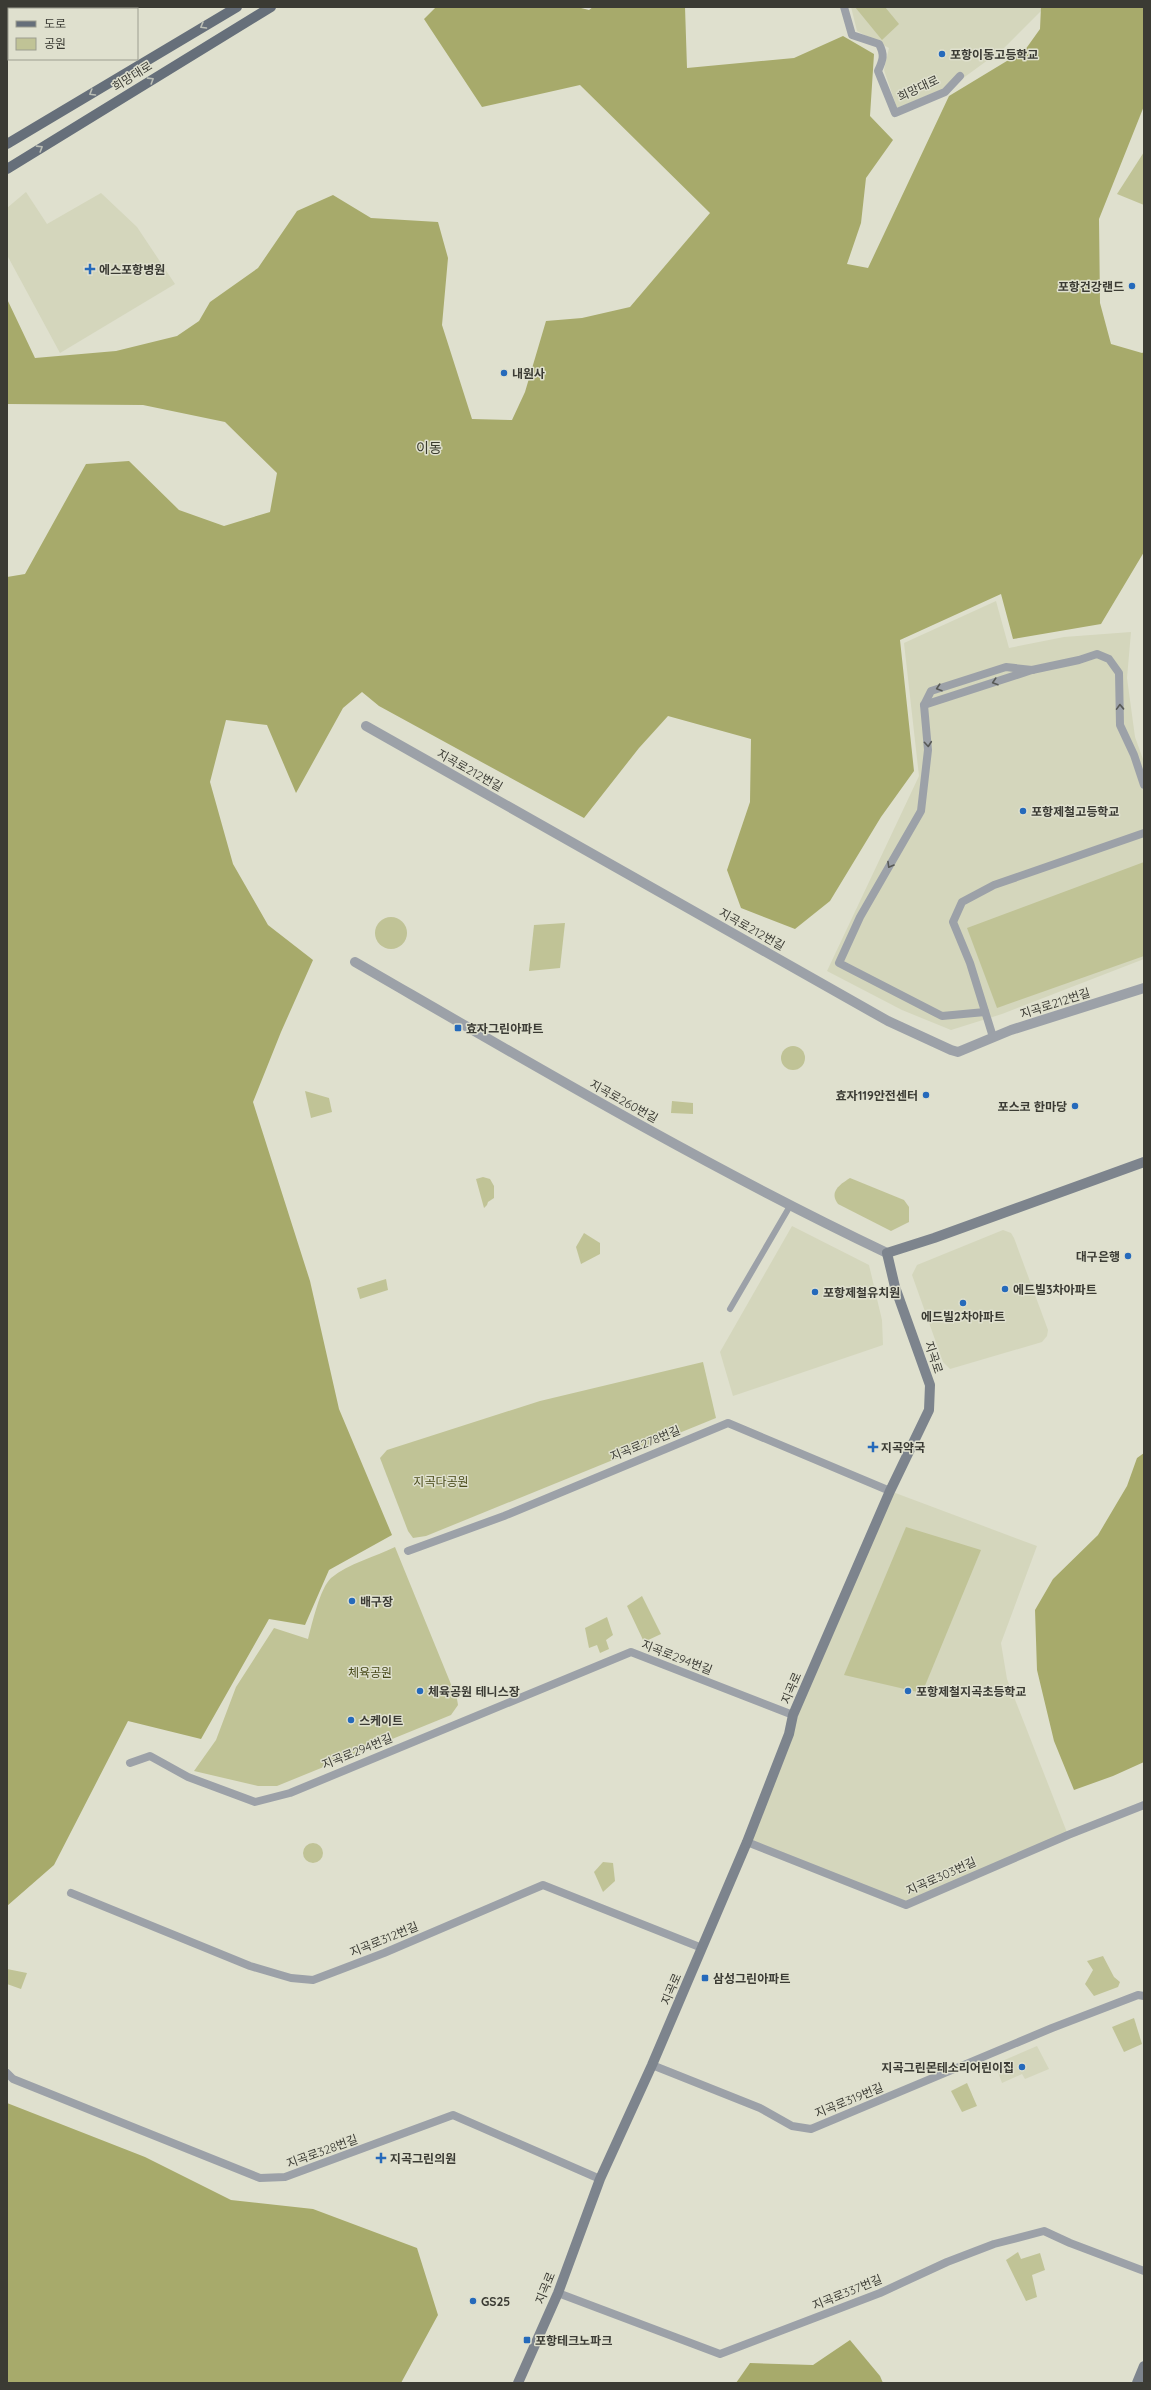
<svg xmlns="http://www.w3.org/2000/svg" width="1151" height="2390" font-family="Quicksand,'Noto Sans KR',sans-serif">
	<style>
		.built { fill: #d4d6bc }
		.green { fill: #c0c396 }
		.forest { fill: #a7aa6b }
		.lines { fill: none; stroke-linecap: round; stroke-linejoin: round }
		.pedestrian { stroke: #9ca1a8; stroke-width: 6 }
		.minor { stroke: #9ca1a8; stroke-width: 8 }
		.tertiary { stroke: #9ca1a8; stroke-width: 10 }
		.secondary { stroke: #7d848d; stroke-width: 10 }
		.primary { stroke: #666f7a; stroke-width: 10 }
		.oneway { stroke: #bbbeb5 }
		.oneway2 { stroke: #585a57 }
		.poi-dot { fill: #256abb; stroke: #dfe0ce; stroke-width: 1.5 }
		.labels { text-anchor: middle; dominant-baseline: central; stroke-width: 3; stroke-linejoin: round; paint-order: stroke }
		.poi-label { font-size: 12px; font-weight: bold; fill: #3b3b34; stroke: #dfe0ce; text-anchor: start }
		.street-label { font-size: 12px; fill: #3b3b34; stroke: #dfe0ce }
		.park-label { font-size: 12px; fill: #484a1a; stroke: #dfe0ce }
		.quarter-label { font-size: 14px; fill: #3a3c2d; stroke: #dfe0ce }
	</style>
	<rect width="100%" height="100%" fill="#dfe0ce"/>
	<g class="built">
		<polygon points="851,7 1041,7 1042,10 1003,49 955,84 897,108 884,70 889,48 857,31"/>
		<polygon points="26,192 47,224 101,193 137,227 175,284 60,353 7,255 7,208"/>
		<polygon points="996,601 1009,648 1064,637 1131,632 1127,678 1135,737 1144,762 1144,959 1002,1014 951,1030 902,1010 827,971 919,776 904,643"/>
		<polygon points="792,1226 869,1265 882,1320 883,1345 733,1396 720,1352"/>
		<polygon points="1003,1230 1011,1233 1014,1238 1048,1330 1047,1336 1042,1342 950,1369 943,1362 912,1275 917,1265"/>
		<polygon points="890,1491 1037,1546 1001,1643 1007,1679 1068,1835 906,1905 747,1842 789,1734"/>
		<polygon points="1037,2046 1049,2069 1025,2079 1022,2074 1002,2083 995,2064"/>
	</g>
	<g class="green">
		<polygon points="855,7 885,7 899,24 882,40"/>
		<polygon points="1144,152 1144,205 1117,194"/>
		<polygon points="1144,862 1144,956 997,1008 967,928"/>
		<circle cx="391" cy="933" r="16"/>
		<polygon points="565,923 560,968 529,971 534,925"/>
		<circle cx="793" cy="1058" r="12"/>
		<polygon points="305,1091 329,1098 332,1112 311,1118"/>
		<polygon points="672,1101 693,1103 693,1114 671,1113"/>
		<polygon points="483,1177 490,1179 494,1186 494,1198 488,1202 487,1205 484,1208 476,1179"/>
		<path d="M850,1178L904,1200L909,1207V1222L891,1231L838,1204C829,1192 839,1185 850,1178Z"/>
		<polygon points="584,1233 600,1243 600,1254 581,1264 576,1247"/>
		<polygon points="386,1279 388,1290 360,1299 357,1288"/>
		<polygon points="703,1362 716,1418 426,1536 413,1538 408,1531 380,1458 387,1450 540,1401"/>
		<polygon points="906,1527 981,1550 922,1693 844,1675"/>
		<path d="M395,1547L457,1699L458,1705L451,1715L277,1786H258L194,1771L216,1740L236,1687L274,1628L308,1639C312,1624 320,1588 331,1578C349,1563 375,1557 395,1547Z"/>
		<polygon points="642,1596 661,1634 644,1642 627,1606"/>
		<polygon points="607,1617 613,1635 606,1640 609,1649 600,1653 597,1645 589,1648 585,1628"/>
		<circle cx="313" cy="1853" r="10"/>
		<polygon points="603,1862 613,1863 615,1881 603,1892 594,1872"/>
		<polygon points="1103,1956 1114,1977 1120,1982 1118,1987 1094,1996 1085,1984 1093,1970 1087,1961"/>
		<polygon points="7,1969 27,1973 21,1989 7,1984"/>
		<polygon points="1134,2018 1142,2044 1124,2052 1112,2027"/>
		<polygon points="967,2083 977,2106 962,2112 951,2091"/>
		<polygon points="1018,2252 1021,2259 1040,2253 1045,2270 1032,2275 1037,2297 1026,2301 1006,2260"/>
	</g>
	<g class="forest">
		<polygon points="436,7 577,7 589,10 593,7 685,7 687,68 794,58 843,36 874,54 870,116 893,140 866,178 861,223 847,264 868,268 949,96 1025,50 1040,29 1041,7 1144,7 1144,106 1099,219 1100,303 1111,344 1142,353 1144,352 1144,552 1101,624 1013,639 1001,594 900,640 914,771 881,817 830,901 795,929 741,908 727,870 750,802 751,739 668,716 639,748 584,818 379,706 362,692 343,708 296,793 267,725 226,720 210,782 233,864 268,925 313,960 281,1032 253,1102 310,1281 339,1409 392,1535 329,1570 305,1625 269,1619 201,1739 128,1721 54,1865 7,1906 7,577 25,574 86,464 129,461 179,510 224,526 270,512 277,473 225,422 143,405 7,404 7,299 35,358 116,351 177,336 199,321 210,302 258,268 297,211 333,195 371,218 438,222 448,258 442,325 472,419 512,420 525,392 546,321 582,318 630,307 710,213 580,85 482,107 424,19"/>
		<polygon points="1144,1453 1144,1762 1113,1776 1074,1790 1054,1741 1037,1670 1035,1610 1053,1579 1098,1535 1127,1486 1137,1458"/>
		<polygon points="7,2103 145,2157 231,2200 313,2209 417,2248 438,2315 401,2383 7,2383"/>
		<polygon points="850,2340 880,2376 883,2383 736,2383 750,2363 813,2365"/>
	</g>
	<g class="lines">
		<polyline class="pedestrian" points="730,1309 790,1206"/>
		<g class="minor">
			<path d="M844,7L852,35L879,44C885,55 883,60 878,71L895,113L945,92L960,76"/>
			<polyline points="924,705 1032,670 1079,660 1097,654 1109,659 1119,673 1120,725 1134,755 1144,785"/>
			<polyline points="985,1012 942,1016 839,963 860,917 921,811 928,750 924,705 931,691 1006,667 1032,670"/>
			<polyline points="993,1037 970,963 953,922 962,902 994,885 1144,833"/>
			<polyline points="408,1551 504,1516 728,1423 890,1491"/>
			<polyline points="130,1763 150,1756 188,1777 255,1802 290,1793 631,1652 793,1715"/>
			<polyline points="747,1842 906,1905 1068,1835 1144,1805"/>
			<polyline points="71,1893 250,1966 291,1978 313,1980 384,1953 543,1885 702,1948"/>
			<polyline points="652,2065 760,2108 792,2126 811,2129 1052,2028 1138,1995 1144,1996"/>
			<polyline points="7,2073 13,2079 260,2178 285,2177 453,2115 600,2179"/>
			<polyline points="558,2293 720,2354 880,2293 947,2262 994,2244 1044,2231 1070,2243 1144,2271"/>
		</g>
		<g class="tertiary">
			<polyline points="366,726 888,1021 951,1050 958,1052 1011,1030 1144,988"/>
			<path d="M355,962C530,1063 704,1166 887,1253"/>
		</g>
		<g class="secondary">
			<polyline points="518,2383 558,2293 600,2179 652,2065 747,1842 789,1734 793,1715 890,1491 929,1410 930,1385 895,1287 887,1253 934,1238 1144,1162"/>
			<polyline points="1137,2383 1144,2366"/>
		</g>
		<g class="primary">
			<polyline points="7,144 237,7"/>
			<polyline points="7,169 271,7"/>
		</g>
	</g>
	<defs><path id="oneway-chevron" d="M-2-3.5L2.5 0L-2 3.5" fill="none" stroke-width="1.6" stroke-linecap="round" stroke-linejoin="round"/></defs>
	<g class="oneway">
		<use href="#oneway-chevron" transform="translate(203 26) rotate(150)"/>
		<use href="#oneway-chevron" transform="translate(151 80) rotate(-32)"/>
		<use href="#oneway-chevron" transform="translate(92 93) rotate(149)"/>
		<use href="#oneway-chevron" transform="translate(40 148) rotate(-32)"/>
	</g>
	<g class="oneway2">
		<use href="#oneway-chevron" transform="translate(995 682) rotate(162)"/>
		<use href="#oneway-chevron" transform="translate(939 688) rotate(162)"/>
		<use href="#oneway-chevron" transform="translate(1120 707) rotate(-92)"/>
		<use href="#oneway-chevron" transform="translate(928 744) rotate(85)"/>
		<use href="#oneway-chevron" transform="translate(890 865) rotate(120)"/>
	</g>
	<g class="poi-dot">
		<circle cx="942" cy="54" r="4"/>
		<path d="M88 263h4v4h4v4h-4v4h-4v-4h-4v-4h4z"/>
		<circle cx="1132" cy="286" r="4"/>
		<circle cx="504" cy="373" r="4"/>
		<circle cx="1023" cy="811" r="4"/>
		<rect x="454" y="1024" width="8" height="8" rx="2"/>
		<circle cx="926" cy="1095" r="4"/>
		<circle cx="1075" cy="1106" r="4"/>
		<circle cx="1128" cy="1256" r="4"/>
		<circle cx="1005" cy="1289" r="4"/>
		<circle cx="815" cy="1292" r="4"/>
		<circle cx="963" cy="1303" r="4"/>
		<path d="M871 1441h4v4h4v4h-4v4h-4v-4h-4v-4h4z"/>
		<circle cx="352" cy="1601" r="4"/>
		<circle cx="420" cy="1691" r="4"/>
		<circle cx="908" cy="1691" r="4"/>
		<circle cx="351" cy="1720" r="4"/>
		<rect x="701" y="1974" width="8" height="8" rx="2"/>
		<circle cx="1022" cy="2067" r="4"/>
		<path d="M379 2152h4v4h4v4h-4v4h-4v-4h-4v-4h4z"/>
		<circle cx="473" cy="2301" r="4"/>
		<rect x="523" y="2336" width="8" height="8" rx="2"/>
	</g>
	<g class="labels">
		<g class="poi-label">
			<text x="950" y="54">포항이동고등학교</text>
			<text x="99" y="269">에스포항병원</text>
			<text x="1124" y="286" text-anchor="end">포항건강랜드</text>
			<text x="512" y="373">내원사</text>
			<text x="1031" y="811">포항제철고등학교</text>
			<text x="466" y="1028">효자그린아파트</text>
			<text x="918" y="1095" text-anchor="end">효자119안전센터</text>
			<text x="1067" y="1106" text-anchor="end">포스코 한마당</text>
			<text x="1120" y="1256" text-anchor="end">대구은행</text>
			<text x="1013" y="1289">에드빌3차아파트</text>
			<text x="823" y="1292">포항제철유치원</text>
			<text x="963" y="1316" text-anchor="middle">에드빌2차아파트</text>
			<text x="881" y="1447">지곡약국</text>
			<text x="360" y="1601">배구장</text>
			<text x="428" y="1691">체육공원 테니스장</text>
			<text x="916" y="1691">포항제철지곡초등학교</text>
			<text x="359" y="1720">스케이트</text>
			<text x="713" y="1978">삼성그린아파트</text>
			<text x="1014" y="2067" text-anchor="end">지곡그린몬테소리어린이집</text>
			<text x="390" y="2158">지곡그린의원</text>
			<text x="481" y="2301">GS25</text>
			<text x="535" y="2340">포항테크노파크</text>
		</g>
		<g class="street-label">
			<text transform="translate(132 76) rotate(-32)">희망대로</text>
			<text transform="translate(918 88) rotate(-25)">희망대로</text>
			<text transform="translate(470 770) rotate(29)">지곡로212번길</text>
			<text transform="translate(752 929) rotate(29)">지곡로212번길</text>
			<text transform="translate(1055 1003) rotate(-18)">지곡로212번길</text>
			<text transform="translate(624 1101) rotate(29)">지곡로260번길</text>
			<text transform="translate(934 1357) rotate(72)">지곡로</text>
			<text transform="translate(645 1443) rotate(-22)">지곡로278번길</text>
			<text transform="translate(677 1657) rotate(21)">지곡로294번길</text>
			<text transform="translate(791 1688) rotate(-67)">지곡로</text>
			<text transform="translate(357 1751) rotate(-22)">지곡로294번길</text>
			<text transform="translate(941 1876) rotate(-24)">지곡로303번길</text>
			<text transform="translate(384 1939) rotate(-22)">지곡로312번길</text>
			<text transform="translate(671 1989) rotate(-67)">지곡로</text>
			<text transform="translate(849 2100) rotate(-22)">지곡로319번길</text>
			<text transform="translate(322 2151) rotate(-20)">지곡로328번길</text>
			<text transform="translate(545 2288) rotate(-68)">지곡로</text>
			<text transform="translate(847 2292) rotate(-22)">지곡로337번길</text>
		</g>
		<g class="park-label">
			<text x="441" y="1481">지곡다공원</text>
			<text x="370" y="1672">체육공원</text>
		</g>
		<g class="quarter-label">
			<text x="429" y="448">이동</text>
		</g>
	</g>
	<rect width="1151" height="2390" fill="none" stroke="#3b3b34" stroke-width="16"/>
	<rect x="8" y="8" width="130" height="52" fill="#dfe0ce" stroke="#9d9e90"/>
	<rect x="16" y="21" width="20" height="6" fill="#666f7a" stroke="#9d9e90"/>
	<text x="44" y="28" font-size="12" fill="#3b3b34">도로</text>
	<rect x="16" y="38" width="20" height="12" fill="#c0c396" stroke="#9d9e90"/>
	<text x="44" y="48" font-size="12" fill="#3b3b34">공원</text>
</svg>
